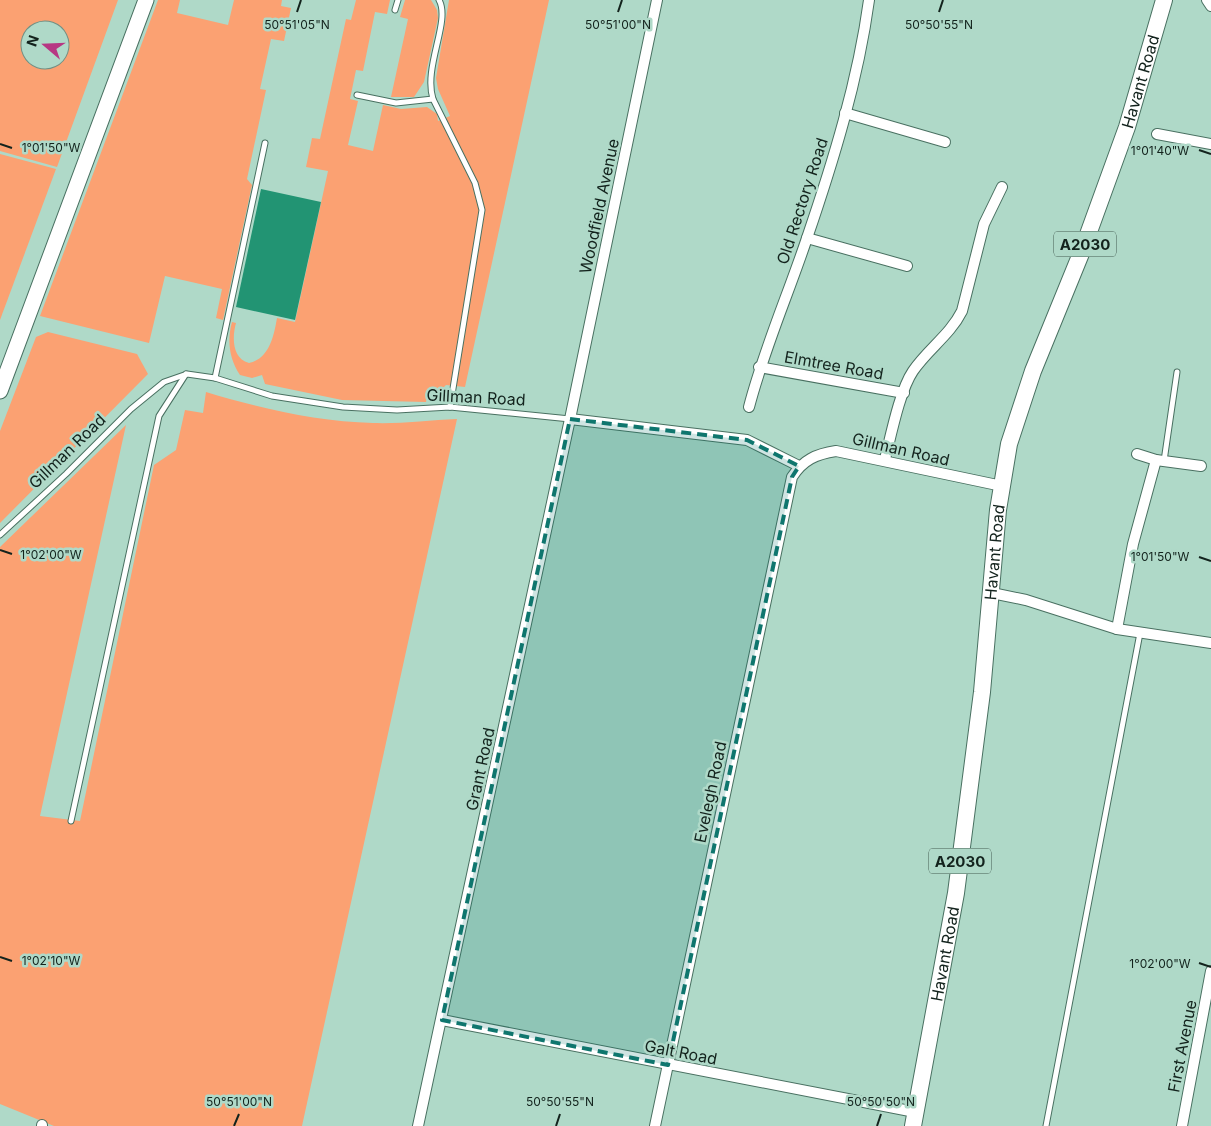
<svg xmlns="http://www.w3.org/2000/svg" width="1211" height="1126" font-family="Inter,sans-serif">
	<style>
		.green { fill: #fba172; fill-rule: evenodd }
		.water { fill: #229473 }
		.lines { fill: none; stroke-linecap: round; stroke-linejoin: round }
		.lane-casing { stroke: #497061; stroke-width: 7 }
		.street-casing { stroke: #497061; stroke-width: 12 }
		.secondary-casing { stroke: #497061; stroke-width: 17 }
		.primary-casing { stroke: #497061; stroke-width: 18 }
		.lane { stroke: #fff; stroke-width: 5 }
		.street { stroke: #fff; stroke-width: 10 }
		.secondary { stroke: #fff; stroke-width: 15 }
		.primary { stroke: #fff; stroke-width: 16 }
		.marked { fill: #0f766e; fill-opacity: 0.2; stroke: #0f766e; stroke-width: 4; stroke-dasharray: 10 6; stroke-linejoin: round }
		.ticks { fill: none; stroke: #13231d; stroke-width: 2 }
		.labels { text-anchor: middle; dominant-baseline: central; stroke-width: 5; stroke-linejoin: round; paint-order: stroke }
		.shield { fill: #afd9c8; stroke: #425a50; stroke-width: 1 }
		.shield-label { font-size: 15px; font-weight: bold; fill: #13231d }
		.street-label { font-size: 16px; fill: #13231d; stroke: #afd9c8 }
		.ticks-label { font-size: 12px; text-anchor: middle; fill: #13231d; stroke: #afd9c8; stroke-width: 5; stroke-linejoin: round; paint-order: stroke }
	</style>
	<rect width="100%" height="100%" fill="#afd9c8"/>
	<g class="green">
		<path d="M0,0H118L57,167L0,151ZM30,30H60V60H30Z"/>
		<polygon points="158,0 180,0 177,13 228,25 234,0 282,0 281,6 291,8 284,41 271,39 260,89 266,90 247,179 252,185 223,320 216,318 222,289 165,276 149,343 40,316"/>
		<path d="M356,0H390L387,14L375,12L363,71L356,70L350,99L358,101L348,145L373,151L383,105L401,109L427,107L437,114L438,121L450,116L438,89L436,78L449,0H549L465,387L446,385L440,391L428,394L426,402L342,400L265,384L262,375L252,378L240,375C229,359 227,340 232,322L236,323C232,337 232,359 249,363C269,359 274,336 277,318L295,322L328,171L306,167L312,138L320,139L346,19L351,20Z"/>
		<polygon points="405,0 431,0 437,10 438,18 424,82 414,97 391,97 408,19 400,17"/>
		<polygon points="0,154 56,169 0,320"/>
		<polygon points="48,332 137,354 148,374 0,523 0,431 36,337"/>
		<path d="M206,392C259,408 317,422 373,423C401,424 429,420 457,419L302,1126H54L0,1104V547L126,425L40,816L80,821L154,465L176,450L185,410L203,413Z"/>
	</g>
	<polygon class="water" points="261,189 321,202 295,320 236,307"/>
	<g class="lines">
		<defs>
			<g id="lane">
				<path d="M439,0C451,21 423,67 433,99L475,183L482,210L450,407"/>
				<polyline points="395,10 398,0"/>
				<polyline points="357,95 396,103 433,99"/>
				<polyline points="215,378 265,143"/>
				<polyline points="1164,461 1177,372"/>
				<polyline points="0,535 66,474 131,409 164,382 187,374 215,378 272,396 343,407 397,410 450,407 570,419"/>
				<polyline points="71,821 159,416 186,374"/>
				<polyline points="1046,1126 1140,633"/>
			</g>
			<g id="street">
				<polyline points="1207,0 1211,6"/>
				<polyline points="845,113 945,142"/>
				<polyline points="1157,134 1211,144"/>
				<polyline points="807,238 907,266"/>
				<polyline points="759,367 904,393"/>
				<path d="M749,407C764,349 788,295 807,238C833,162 858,81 869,0"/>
				<polyline points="570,419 747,440 799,466"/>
				<polyline points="1137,454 1156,460 1201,466"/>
				<path d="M885,459C891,435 900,390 913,371C928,349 950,335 962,311L984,224L1002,187"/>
				<polyline points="992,593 1026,600 1117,629 1211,643"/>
				<polyline points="1117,629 1133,544 1156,460"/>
				<polyline points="442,1020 915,1112"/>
				<polyline points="42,1126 42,1125"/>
				<polyline points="418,1126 570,419 657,0"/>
				<path d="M655,1126L792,477C803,460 816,454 836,451L1002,486"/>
				<polyline points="1182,1126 1211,971"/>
			</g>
			<polyline id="secondary" points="0,391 146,0"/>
			<g id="primary">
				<path id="s1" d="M913,1126L956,893L982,692L998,510L1009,444L1033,371L1082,251L1127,127L1164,0"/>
			</g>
		</defs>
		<use href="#lane" class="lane-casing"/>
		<use href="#street" class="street-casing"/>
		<use href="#secondary" class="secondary-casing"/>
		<use href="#primary" class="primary-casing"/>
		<use href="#lane" class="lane"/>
		<use href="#street" class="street"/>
		<use href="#secondary" class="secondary"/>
		<use href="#primary" class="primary"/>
	</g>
	<path class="marked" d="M570,419L747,440L799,466L792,477L668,1065L442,1020Z"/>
	<path class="ticks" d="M297,12L301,0M618,12L622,0M939,12L943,0M0,144L12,148M1199,150L1211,154M0,550L12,554M1199,557L1211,561M0,957L12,961M1199,963L1211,967M234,1126L239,1114M556,1126L560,1114M877,1126L881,1114"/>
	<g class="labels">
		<g class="shield">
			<rect x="1054" y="231.5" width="62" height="25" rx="4"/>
			<rect x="929" y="848.5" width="62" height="25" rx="4"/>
		</g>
		<g class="shield-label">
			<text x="1085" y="244">A2030</text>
			<text x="960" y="861">A2030</text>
		</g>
		<g class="street-label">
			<text stroke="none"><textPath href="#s1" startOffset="1075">Havant Road</textPath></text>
			<text transform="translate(802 201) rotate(-72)">Old Rectory Road</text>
			<text transform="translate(599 206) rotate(-78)">Woodfield Avenue</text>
			<text transform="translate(834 365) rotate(10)">Elmtree Road</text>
			<text transform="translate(476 397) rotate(3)">Gillman Road</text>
			<text transform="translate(901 449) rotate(13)">Gillman Road</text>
			<text transform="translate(67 451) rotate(-44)">Gillman Road</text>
			<text stroke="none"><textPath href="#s1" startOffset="580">Havant Road</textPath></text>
			<text transform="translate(480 769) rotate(-78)">Grant Road</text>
			<text transform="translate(710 792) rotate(-78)">Evelegh Road</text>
			<text stroke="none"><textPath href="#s1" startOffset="175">Havant Road</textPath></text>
			<text transform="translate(1182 1046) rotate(-79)">First Avenue</text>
			<text transform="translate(681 1052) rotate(11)">Galt Road</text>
		</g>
	</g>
	<g class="ticks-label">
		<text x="297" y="29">50°51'05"N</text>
		<text x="618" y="29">50°51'00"N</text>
		<text x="939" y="29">50°50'55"N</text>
		<text x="51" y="152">1°01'50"W</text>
		<text x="1160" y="155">1°01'40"W</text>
		<text x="51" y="559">1°02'00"W</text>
		<text x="1160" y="561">1°01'50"W</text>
		<text x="51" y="965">1°02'10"W</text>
		<text x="1160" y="968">1°02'00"W</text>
		<text x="239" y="1106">50°51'00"N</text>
		<text x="560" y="1106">50°50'55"N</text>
		<text x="881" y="1106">50°50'50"N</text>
	</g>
	<g transform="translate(45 45) rotate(289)"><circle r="24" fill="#afd9c8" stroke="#719084"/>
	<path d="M0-4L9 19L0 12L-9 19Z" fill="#b73783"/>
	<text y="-8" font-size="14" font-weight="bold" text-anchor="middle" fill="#13231d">N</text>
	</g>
</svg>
